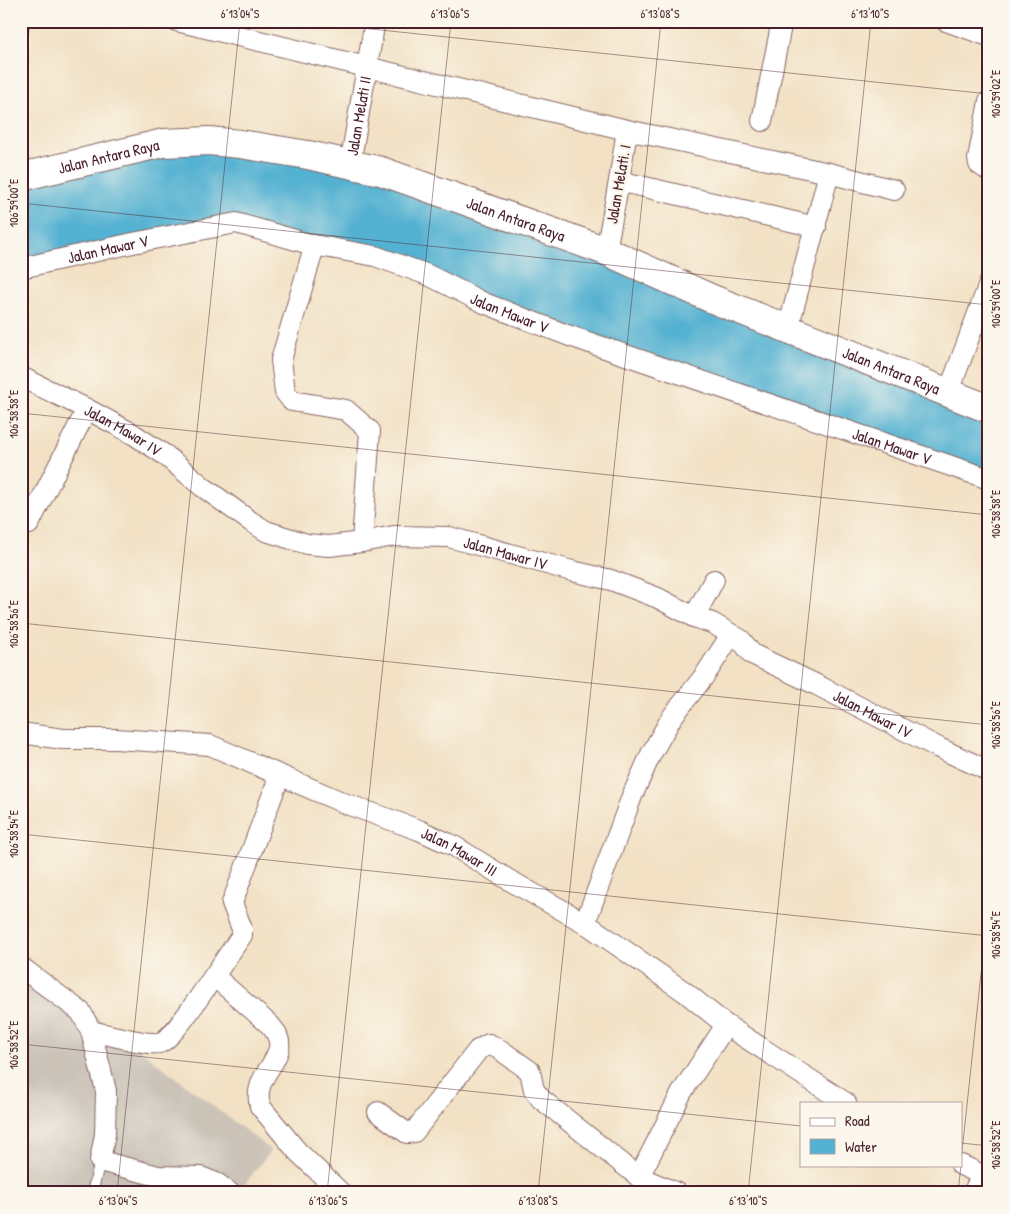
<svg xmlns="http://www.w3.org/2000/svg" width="1010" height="1214" font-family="'Patrick Hand',sans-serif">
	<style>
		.industrial { fill: #cbc3b8 }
		.water { fill: #53b1d1; stroke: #4e687e }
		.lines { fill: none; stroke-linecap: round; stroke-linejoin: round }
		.lane-casing { stroke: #856361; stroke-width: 12 }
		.street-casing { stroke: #856361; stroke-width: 22 }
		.secondary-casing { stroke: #856361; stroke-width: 30 }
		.lane { stroke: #fff; stroke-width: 10 }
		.street { stroke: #fff; stroke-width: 20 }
		.secondary { stroke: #fff; stroke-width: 28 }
		.ticks { fill: none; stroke: #4a1f2b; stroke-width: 1; stroke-opacity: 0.45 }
		.labels { text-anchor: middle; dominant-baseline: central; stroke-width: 5; stroke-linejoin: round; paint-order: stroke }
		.street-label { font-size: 16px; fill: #4a1f2b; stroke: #fbf7ec }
		.neatline { fill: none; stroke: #4a1f2b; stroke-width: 2 }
		.ticks-label { font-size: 12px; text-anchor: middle; fill: #4a1f2b }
	</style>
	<rect width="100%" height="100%" fill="#fbf7ec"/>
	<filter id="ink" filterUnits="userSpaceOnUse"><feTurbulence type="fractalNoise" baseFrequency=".02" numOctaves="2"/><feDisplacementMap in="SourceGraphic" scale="10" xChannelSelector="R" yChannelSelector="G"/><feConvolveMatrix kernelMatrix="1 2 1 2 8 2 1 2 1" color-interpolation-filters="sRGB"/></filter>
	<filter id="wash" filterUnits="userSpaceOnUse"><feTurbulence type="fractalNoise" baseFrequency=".0096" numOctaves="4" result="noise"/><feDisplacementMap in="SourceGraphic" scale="20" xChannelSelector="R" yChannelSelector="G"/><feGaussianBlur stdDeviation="1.12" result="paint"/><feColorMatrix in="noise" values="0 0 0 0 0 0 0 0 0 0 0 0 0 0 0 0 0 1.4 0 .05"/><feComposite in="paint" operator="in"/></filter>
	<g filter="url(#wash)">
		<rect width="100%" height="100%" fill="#f2e1c4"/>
		<polygon class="industrial" points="21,959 271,1150 238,1193 21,1193"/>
		<polygon class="water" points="163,143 350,164 989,409 989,479 428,275 236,223 21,267 21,176"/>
	</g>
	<g filter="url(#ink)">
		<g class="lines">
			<defs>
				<polyline id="lane" points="92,1193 100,1161"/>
				<g id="street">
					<polyline points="177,21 627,130 619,181 606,251"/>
					<polyline points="946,21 989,36"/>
					<polyline points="989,101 978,159 979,164 989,171"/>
					<polyline points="762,121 782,21"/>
					<polyline points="627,130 829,173"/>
					<path id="s1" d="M350,164L375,21"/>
					<polyline points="619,181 816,227"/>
					<polyline points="313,245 312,254 281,360 285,392 292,401 346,410 370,431 362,542"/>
					<path id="s2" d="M21,268L133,243L236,223L313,245L375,256L428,275L484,303L567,335L989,479"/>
					<polyline points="788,329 829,173 894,190"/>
					<path id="s3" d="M21,377L87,409L133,434L165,455L203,487L250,521L266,531L307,544L329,546L362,542L394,536L449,537L572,571L611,580L658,598L694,617L712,623L741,640L752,654L817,685L939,748L989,771"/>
					<polyline points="948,394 989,284"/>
					<polyline points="29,524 87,409"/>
					<polyline points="694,617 714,580"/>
					<path id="s4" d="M21,733L63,739H115L210,745L344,803L419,830L454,846L509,880L585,923L685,992L726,1025L846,1103"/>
					<path d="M280,775L232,903L242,929V935L214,976L270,1025C299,1056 250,1070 260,1106L297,1151L341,1193"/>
					<polyline points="585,923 632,796 651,754 672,717 705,675 731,635"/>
					<polyline points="21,967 81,1012 91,1031 106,1091 105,1134 100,1161 158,1176 201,1177 218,1184 230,1193"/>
					<path d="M91,1031C106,1034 146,1045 159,1043C171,1042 205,988 214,976"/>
					<polyline points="378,1112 407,1133 414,1132 478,1050 489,1044 499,1049 530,1071 534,1090 541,1099 639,1177"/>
					<polyline points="961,1165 989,1178"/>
					<polyline points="677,1193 639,1177 682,1092 726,1025"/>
					<polyline points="973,1193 982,1175"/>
				</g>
				<g id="secondary">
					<path id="s5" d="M21,177L163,143L209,141L240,144L308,155L381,171L606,251L710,298L989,409"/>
				</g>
			</defs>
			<use href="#lane" class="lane-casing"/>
			<use href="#street" class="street-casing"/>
			<use href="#secondary" class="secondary-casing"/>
			<use href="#lane" class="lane"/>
			<use href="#street" class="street"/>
			<use href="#secondary" class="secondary"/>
		</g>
	</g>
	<path class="ticks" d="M295,21L989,94M21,106L30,21M21,203L989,305M21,413L989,515M21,623L989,725M21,834L989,936M21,1044L801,1126M961,1143L989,1146M961,1161L989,899M117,1193L240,21M327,1193L451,21M538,1193L661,21M748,1193L871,21M958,1193L961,1165"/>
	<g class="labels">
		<g class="street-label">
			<text stroke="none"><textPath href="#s1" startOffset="49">Jalan Melati II</textPath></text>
			<text stroke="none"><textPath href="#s5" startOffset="90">Jalan Antara Raya</textPath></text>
			<text transform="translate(618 184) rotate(-80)">Jalan Melati. I</text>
			<text stroke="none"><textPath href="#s5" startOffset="510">Jalan Antara Raya</textPath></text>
			<text stroke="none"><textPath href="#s2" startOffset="89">Jalan Mawar V</textPath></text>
			<text stroke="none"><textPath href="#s2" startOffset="509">Jalan Mawar V</textPath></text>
			<text stroke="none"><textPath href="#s5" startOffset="915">Jalan Antara Raya</textPath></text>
			<text stroke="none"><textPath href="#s3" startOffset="115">Jalan Mawar IV</textPath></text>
			<text stroke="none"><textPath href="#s2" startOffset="914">Jalan Mawar V</textPath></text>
			<text stroke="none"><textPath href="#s3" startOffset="535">Jalan Mawar IV</textPath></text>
			<text stroke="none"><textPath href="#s3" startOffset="940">Jalan Mawar IV</textPath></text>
			<text stroke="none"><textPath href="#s4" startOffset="461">Jalan Mawar III</textPath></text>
		</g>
	</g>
	<rect width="1010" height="1214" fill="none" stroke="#fbf7ec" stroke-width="55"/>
	<rect x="800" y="1102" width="162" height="65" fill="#fbf7ec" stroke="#b4a19f"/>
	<rect x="810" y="1118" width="25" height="8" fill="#ffffff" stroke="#b4a19f"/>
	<text x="845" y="1126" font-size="15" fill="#4a1f2b">Road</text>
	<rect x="810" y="1139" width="25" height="15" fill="#53b1d1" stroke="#b4a19f"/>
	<text x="845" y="1152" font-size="15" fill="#4a1f2b">Water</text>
	<rect x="28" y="28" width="954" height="1158" class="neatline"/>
	<g class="ticks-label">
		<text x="240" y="18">6°13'04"S</text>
		<text x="450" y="18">6°13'06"S</text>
		<text x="660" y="18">6°13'08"S</text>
		<text x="870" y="18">6°13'10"S</text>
		<text transform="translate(996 94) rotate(-90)" y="4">106°59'02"E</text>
		<text transform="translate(14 203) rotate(-90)" y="4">106°59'00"E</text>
		<text transform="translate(996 304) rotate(-90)" y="4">106°59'00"E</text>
		<text transform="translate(14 414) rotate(-90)" y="4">106°58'58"E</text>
		<text transform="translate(996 514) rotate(-90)" y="4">106°58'58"E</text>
		<text transform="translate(14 624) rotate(-90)" y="4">106°58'56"E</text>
		<text transform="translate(996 725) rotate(-90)" y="4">106°58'56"E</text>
		<text transform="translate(14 834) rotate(-90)" y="4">106°58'54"E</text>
		<text transform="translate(996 935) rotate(-90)" y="4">106°58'54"E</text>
		<text transform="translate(14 1045) rotate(-90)" y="4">106°58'52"E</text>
		<text transform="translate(996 1145) rotate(-90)" y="4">106°58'52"E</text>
		<text x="118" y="1205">6°13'04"S</text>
		<text x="328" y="1205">6°13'06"S</text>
		<text x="538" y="1205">6°13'08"S</text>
		<text x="748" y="1205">6°13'10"S</text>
	</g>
</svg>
